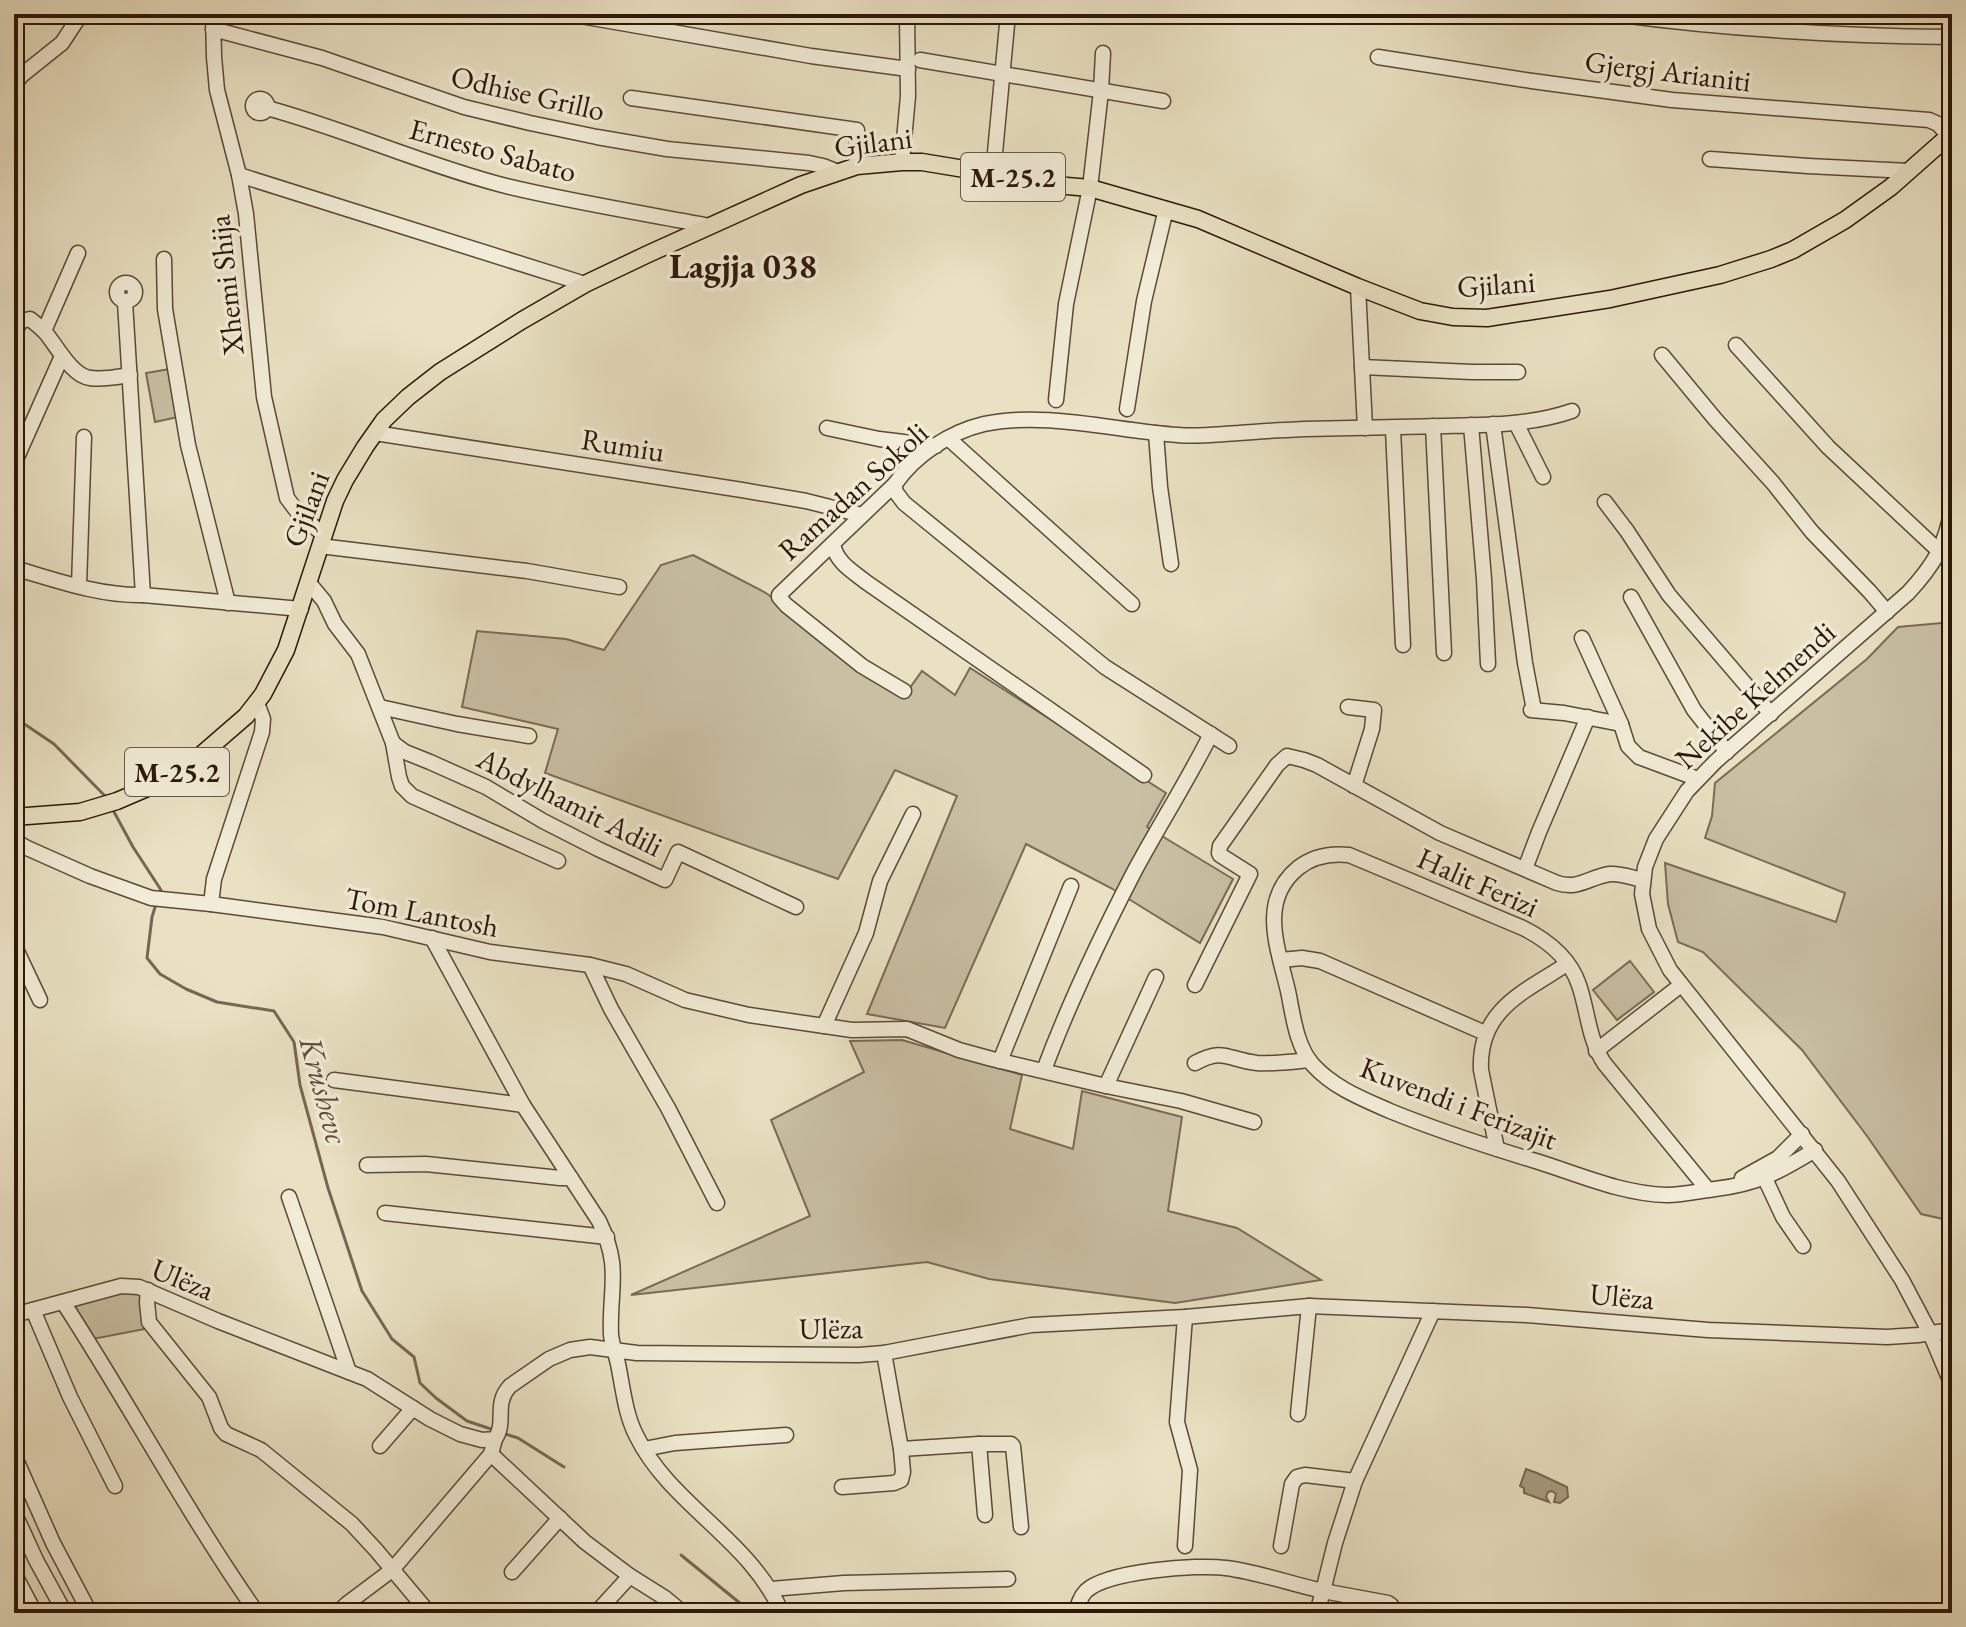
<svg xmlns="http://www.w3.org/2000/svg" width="1966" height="1627" font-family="'EB Garamond',serif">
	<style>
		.green { fill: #c9bfa3; stroke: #7b6b56; stroke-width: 2 }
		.water { fill: #a99c83; stroke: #776752; stroke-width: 2 }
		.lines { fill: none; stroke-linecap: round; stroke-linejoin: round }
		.stream { stroke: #776752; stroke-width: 3 }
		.minor-casing { stroke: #5c4a37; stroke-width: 17 }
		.major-casing { stroke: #2d1709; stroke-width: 19 }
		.minor { stroke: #f1ecd7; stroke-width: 14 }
		.major { stroke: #e9e1c2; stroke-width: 16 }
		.labels { text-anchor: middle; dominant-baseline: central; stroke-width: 7; stroke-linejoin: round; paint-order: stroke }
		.shield { fill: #f1ecd7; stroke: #685747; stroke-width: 2 }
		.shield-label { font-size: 28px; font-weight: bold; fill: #2d1709 }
		.street-label { font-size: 30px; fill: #2d1709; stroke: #f1ecd7 }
		.water-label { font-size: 32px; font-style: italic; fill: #5f4c3a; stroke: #f1ecd7 }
		.quarter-label { font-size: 34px; font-weight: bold; fill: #2d1709; stroke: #f1ecd7 }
	</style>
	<rect width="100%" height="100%" fill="#e9e1c2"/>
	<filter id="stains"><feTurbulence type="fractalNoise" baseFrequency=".0025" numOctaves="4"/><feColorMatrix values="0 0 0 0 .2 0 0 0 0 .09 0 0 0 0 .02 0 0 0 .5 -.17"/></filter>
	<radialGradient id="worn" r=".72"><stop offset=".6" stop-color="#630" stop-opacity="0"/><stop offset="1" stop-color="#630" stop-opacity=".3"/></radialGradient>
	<g class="green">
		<polygon points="170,369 178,417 155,422 146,373"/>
		<polygon points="693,555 766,593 904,696 922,671 955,695 970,668 1166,793 1147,827 1233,879 1200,943 1111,888 1026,844 945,1028 867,1014 957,796 895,770 838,879 545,773 558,729 462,707 477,631 566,639 604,650 661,565"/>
		<polygon points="1952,622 1952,1221 1921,1214 1867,1136 1802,1050 1703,952 1678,942 1668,904 1665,863 1836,922 1845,893 1705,838 1712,816 1715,783 1867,659 1898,627"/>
		<polygon points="1630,961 1654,992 1617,1020 1593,990"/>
		<polygon points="902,1040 1022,1075 1010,1129 1073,1149 1082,1091 1182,1117 1168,1211 1237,1228 1321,1280 1175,1303 989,1279 927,1262 631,1295 810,1216 771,1120 864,1072 850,1041"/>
		<polygon points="137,1289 145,1298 150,1328 93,1339 73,1303"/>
	</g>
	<polygon class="water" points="1526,1469 1537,1473 1567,1487 1568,1497 1560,1503 1554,1502 1556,1494 1552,1491 1548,1492 1546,1497 1549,1502 1524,1493 1524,1488 1520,1486"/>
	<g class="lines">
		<g class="stream">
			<polyline points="14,717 54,744 106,797"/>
			<polyline points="113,810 133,847 161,890 160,893"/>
			<polyline points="156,904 152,917 147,958 160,974 186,989 217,1002 274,1011 294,1042 300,1085 328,1188 362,1291 392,1339 414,1357 420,1383 436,1398 467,1421 494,1430"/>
			<polyline points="505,1434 518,1438 564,1467"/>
			<polyline points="681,1555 752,1613"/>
		</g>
		<defs>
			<g id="minor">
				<polyline points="213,14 214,57 217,90 239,175 246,214 264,397 287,498 299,514 324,535"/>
				<polyline points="569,14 811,56 908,69"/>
				<path d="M1614,14C1726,29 1839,36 1952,37"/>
				<polyline points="213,29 322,58 464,107 530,123 597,137 667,149 809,163 823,166 838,172"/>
				<polyline points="1378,57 1532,81 1672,100 1929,120 1938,124 1949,136"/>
				<polyline points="920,60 1163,101"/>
				<polyline points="14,85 22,75 62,43 81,14"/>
				<polyline points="631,98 857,130 857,166"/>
				<circle cx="260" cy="106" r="7"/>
				<path d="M267,108C348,130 424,165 506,186C573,202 642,213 710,226"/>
				<polyline points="1710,159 1808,166 1909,171"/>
				<polyline points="902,162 908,96 907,14"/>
				<polyline points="993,174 1008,14"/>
				<polyline points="239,175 585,284"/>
				<polyline points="164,259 165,309 188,445 228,603"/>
				<circle cx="126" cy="292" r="9"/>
				<polyline points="1358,287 1365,428"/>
				<polyline points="125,302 143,595"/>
				<polyline points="44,331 78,253"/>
				<path d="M14,333L21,321L30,319C35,323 41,328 45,332C56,345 72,376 90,378C103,380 117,377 130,375"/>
				<polyline points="1736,345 1828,447 1940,552"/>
				<polyline points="1952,353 1952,366"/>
				<polyline points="1662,355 1715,419 1773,483 1812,532 1870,592 1887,612"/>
				<polyline points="1362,367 1472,372 1518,372"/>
				<polyline points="1056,400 1066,304 1090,188 1101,91 1103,53"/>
				<polyline points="1127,409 1144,301 1166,209"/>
				<polyline points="1516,423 1543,477"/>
				<polyline points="1493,424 1525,663 1534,710"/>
				<polyline points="1471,425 1484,579 1488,664"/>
				<polyline points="1433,426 1444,653"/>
				<polyline points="827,428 879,439 936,446"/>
				<polyline points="1393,429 1403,645"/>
				<polyline points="375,433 742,490 806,501 862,515"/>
				<polyline points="1156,433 1160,487 1171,564"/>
				<polyline points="948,438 1132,604"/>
				<polyline points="14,464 62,356"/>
				<polyline points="895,484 895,491 904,503 1105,667 1229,746"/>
				<polyline points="1605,502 1627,531 1669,595 1771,714"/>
				<path d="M1952,507C1946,545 1934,565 1908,593L1716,761L1687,791L1656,839L1645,867L1642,894L1649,929L1670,970L1838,1181L1902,1280L1930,1333L1952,1385"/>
				<path d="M833,544C836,562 852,571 866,582L1144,775"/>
				<polyline points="320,546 527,571 619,587"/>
				<path d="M14,568C56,580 99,596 143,595L301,609"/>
				<polyline points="309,583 324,601 335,624 358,654 393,743 399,777 402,786 412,796 558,861"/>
				<polyline points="79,586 84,437"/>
				<polyline points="1631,597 1694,710 1727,752"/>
				<polyline points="1582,638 1621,724 1628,746 1639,757 1698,779"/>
				<path d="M904,691L862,666L786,605L779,597V595L895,484C915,455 950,432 984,424C1045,411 1116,431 1178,435C1198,437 1219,434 1239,433C1261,431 1283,430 1305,429C1352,428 1399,427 1445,426C1488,425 1531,425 1572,411"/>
				<polyline points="380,707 457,724 529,736"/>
				<polyline points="1348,707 1374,710 1372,729 1354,786"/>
				<polyline points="1531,710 1564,713 1621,724"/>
				<polyline points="393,743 405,752 430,762 486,787 543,821 598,849 665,880 678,852 796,907"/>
				<polyline points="14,836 17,842 27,848 90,876 151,898 211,904 383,927 490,952 590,965 626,974 685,1000 749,1015 852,1030 907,1029 959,1050 992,1059 1106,1086 1181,1101 1254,1122"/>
				<polyline points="1525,869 1539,832 1588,717"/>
				<polyline points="211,904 214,879 262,732 263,719 257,703"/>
				<path d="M432,938L523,1105L599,1221C622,1268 609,1288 611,1335C612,1345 616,1354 618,1364C623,1388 625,1413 636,1435C670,1505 750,1539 782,1613"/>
				<polyline points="14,945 40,1000"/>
				<polyline points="1281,960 1302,958 1320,961 1485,1033"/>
				<polyline points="590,965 611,1009 668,1108 717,1203"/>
				<path d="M1195,985L1250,874L1220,855L1219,853L1220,846L1277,765L1287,756L1304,760L1317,765L1440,833L1557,883C1579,890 1589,877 1610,874C1621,873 1632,878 1643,880"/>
				<polyline points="824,1026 866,933 880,881 913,814"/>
				<polyline points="1596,1051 1681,985"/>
				<polyline points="1000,1061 1071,886"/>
				<path d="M1195,1063C1224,1047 1228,1060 1257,1063C1275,1064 1292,1062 1309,1060"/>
				<path d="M1044,1070C1069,1003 1100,938 1133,874C1158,827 1187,782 1211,734"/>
				<polyline points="334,1080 523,1105"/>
				<polyline points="1106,1086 1156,977"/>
				<path d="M1497,1149L1481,1070C1478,1010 1524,992 1567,964"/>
				<polyline points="367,1165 426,1164 560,1178 571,1178"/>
				<polyline points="1761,1170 1783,1217 1803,1246"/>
				<polyline points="1742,1178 1778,1158 1802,1134"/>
				<path d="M1708,1190L1604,1063C1588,1038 1588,1011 1579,985C1570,958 1547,940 1523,928L1349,855C1331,853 1313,856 1298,868C1258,901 1278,948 1288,991C1293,1015 1296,1046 1313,1065C1334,1088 1363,1099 1390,1111C1439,1131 1489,1147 1539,1162C1580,1175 1623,1194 1667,1195C1684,1195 1699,1191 1715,1189C1758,1184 1779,1172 1815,1150"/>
				<polyline points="289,1197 349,1372"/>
				<polyline points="385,1213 607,1237"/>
				<polyline points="148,1290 147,1302 149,1322 209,1397 221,1428 226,1434 261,1450 352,1524 376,1550 429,1613"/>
				<path d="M63,1302C130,1405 187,1513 257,1613"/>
				<polyline points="33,1310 70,1397 115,1486"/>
				<path d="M14,1315L121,1286L139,1287L218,1321L367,1379L430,1419L460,1434L482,1440L495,1439C507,1422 493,1404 510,1386L549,1359L570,1350L590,1347L637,1353L859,1355L884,1353L1031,1325L1185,1317L1309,1306L1527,1315L1708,1330L1887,1337L1918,1335L1952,1330"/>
				<polyline points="884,1353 901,1449 979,1444 1011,1444 1013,1446 1021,1527"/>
				<polyline points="1298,1414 1309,1306"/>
				<polyline points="979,1444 985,1515"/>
				<polyline points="380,1446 413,1408"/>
				<polyline points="644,1449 675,1443 786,1435"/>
				<polyline points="491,1454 585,1542 630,1576 596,1613"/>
				<polyline points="14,1455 53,1543 90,1613"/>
				<polyline points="842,1487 894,1483 901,1480 903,1472 901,1449"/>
				<polyline points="14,1512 36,1560 65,1613"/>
				<polyline points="1185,1546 1190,1470 1177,1422 1185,1317"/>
				<polyline points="1281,1546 1292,1484 1297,1477 1305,1475 1355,1481"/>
				<polyline points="512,1572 560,1518"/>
				<polyline points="630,1576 665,1598 683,1613"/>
				<polyline points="16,1577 35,1613"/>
				<polyline points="771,1589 844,1583 1008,1579"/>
				<polyline points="337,1613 348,1603 392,1570 491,1454 495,1439"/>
				<path d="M1076,1613C1078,1605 1080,1597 1086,1591C1107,1571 1197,1564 1226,1568C1258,1572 1291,1584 1323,1591L1335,1543L1355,1481L1433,1311"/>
				<polyline points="1317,1613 1323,1591 1388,1603 1391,1605 1392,1613"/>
			</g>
			<polyline id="major" points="14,817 80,812 117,801 159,783 186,768 246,716 263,694 286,650 335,501 345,480 365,447 384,420 408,397 440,372 521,321 585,284 648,254 801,185 857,166 902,162 922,162 1067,186 1090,188 1198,219 1358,287 1420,311 1453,317 1487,318 1610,299 1720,275 1771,259 1793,250 1845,220 1891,187 1952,133"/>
		</defs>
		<use href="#minor" class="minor-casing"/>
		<use href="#major" class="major-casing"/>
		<use href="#minor" class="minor"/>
		<use href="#major" class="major"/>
	</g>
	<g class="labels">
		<g class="shield">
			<rect x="961" y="153" width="104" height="48" rx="6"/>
			<rect x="125" y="748" width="104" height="48" rx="6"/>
		</g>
		<g class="shield-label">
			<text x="1013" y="177">M-25.2</text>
			<text x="177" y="772">M-25.2</text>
		</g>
		<g class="street-label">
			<text transform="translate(1668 71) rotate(7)">Gjergj Arianiti</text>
			<text transform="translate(528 93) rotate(13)">Odhise Grillo</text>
			<text transform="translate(873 142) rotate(-7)">Gjilani</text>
			<text transform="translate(493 150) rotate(15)">Ernesto Sabato</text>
			<text transform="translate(1496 284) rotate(-4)">Gjilani</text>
			<text transform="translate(226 285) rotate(-96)">Xhemi Shija</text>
			<text transform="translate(623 445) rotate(9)">Rumiu</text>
			<text transform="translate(853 491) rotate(-42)">Ramadan Sokoli</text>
			<text transform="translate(306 509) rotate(-69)">Gjilani</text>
			<text transform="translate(1755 695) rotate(-42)">Nekibe Kelmendi</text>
			<text transform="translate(570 802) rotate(27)">Abdylhamit Adili</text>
			<text transform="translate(1478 882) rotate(24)">Halit Ferizi</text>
			<text transform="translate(422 912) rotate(11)">Tom Lantosh</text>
			<text transform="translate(1459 1103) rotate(21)">Kuvendi i Ferizajit</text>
			<text transform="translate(183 1279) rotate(22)">Ulëza</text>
			<text transform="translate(1622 1296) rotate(5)">Ulëza</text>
			<text transform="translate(831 1328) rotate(-1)">Ulëza</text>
		</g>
		<g class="water-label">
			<text transform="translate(324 1090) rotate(75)">Krushevc</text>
		</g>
		<g class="quarter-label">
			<text x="743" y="266">Lagjja 038</text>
		</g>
	</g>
	<rect width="1966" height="1627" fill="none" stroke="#e9e1c2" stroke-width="48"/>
	<rect x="16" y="16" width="1934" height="1595" fill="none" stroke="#2d1709" stroke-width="4"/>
	<rect x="24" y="24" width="1918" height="1579" fill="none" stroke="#2d1709" stroke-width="2"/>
	<rect width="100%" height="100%" filter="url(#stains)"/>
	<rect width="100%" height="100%" fill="url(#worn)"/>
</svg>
